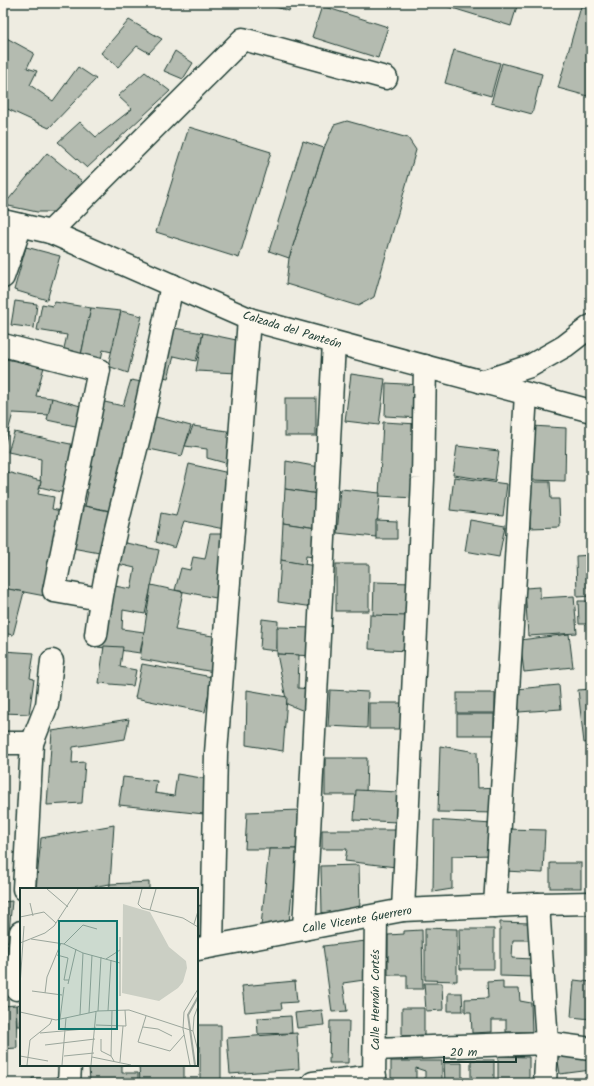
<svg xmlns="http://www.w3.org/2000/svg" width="594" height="1086" font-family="Kalam,sans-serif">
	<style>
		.building { fill: #b4bbb0; stroke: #1f3d34 }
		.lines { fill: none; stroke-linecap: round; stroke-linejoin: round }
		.minor-casing { stroke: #1f3d34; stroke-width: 25 }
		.minor { stroke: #fbf7ec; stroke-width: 22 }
		.labels { text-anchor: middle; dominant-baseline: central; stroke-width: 3; stroke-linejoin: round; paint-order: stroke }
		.street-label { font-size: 12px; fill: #1f3d34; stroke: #fbf7ec }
		.inset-river { fill: none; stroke: #9fa89f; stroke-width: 2 }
		.inset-road { fill: none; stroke: #9ba69c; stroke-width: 1 }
		.view { fill: #0f766e; fill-opacity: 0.15; stroke: #0f766e; stroke-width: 2 }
		.inset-edge { fill: none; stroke: #1f3d34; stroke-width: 2 }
	</style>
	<rect width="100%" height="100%" fill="#eeece1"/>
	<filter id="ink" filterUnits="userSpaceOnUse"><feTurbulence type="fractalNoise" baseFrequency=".025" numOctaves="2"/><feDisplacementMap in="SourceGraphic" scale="8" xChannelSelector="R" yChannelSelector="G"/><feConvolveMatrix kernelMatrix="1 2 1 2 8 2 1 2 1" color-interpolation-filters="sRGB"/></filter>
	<g filter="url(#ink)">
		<g class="building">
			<polygon points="270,3 291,3 289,11 269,5"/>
			<polygon points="436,3 518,3 511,26"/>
			<polygon points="582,3 591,4 591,97 558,88"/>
			<polygon points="322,6 388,27 378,58 312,37"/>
			<polygon points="129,20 162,39 149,53 137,46 118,67 101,53"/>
			<polygon points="3,36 34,53 27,68 37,71 30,85 53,101 78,67 96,79 49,128 3,107"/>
			<polygon points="454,50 500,63 491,96 445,83"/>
			<polygon points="175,51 193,63 183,79 164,71"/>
			<polygon points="502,63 542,74 532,114 491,103"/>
			<polygon points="145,72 170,91 87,168 58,142 80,122 96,137 132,109 118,96"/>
			<polygon points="347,121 408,138 416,150 374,297 358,306 286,284 289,258 324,148 334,125"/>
			<polygon points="189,127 271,152 239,258 156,232"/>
			<polygon points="303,141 324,148 289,258 269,251"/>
			<polygon points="47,153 82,181 55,212 37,212 4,205"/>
			<polygon points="26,247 60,256 47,300 14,290"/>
			<polygon points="15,301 37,304 34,328 11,325"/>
			<polygon points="55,302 91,308 80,360 62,357 67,335 37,330 42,304 53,306"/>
			<polygon points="91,308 121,311 112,352 103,350 100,364 80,360"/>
			<polygon points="121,311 142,316 128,373 108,366"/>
			<polygon points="168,327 203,333 196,361 174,356 168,378 158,376"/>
			<polygon points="203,333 241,341 238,373 196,371"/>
			<polygon points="6,359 44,367 36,396 52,398 50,415 13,413 3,450 3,371"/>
			<polygon points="351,374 385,379 379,425 345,421"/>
			<polygon points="131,380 147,383 116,512 85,506 88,492 77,489 100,401 123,406"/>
			<polygon points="386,383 421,385 420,418 385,416"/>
			<polygon points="52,398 84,407 80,427 47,420"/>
			<rect x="285" y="398" width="31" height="38"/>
			<polygon points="148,415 191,426 182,456 140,447"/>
			<polygon points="383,422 418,424 414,498 379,496"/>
			<polygon points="193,426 234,432 229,464 207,458 207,449 185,446"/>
			<polygon points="532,426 566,428 565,481 531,480"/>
			<polygon points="14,432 75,445 65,493 40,487 41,459 8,452"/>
			<polygon points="457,446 499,451 495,481 453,475"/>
			<polygon points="286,461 325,468 325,495 285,489"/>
			<polygon points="189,464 229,473 224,529 184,521 175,548 156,542 161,513 176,516"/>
			<polygon points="3,471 41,481 38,494 54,497 52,509 65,512 50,597 3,588"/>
			<polygon points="454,477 507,484 503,516 450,510"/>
			<polygon points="529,482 550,482 551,499 559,499 560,527 530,528"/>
			<polygon points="285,489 325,495 323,529 283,523"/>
			<polygon points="341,489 380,493 376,537 337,533"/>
			<polygon points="79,505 114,512 105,554 72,548"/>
			<polygon points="376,520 397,521 397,539 376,539"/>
			<polygon points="470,520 505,526 499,557 465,551"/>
			<polygon points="283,523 323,529 321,558 306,556 305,565 281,560"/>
			<polygon points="210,534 224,534 221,599 175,590 181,568 190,570 193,557 205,559"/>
			<polygon points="121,542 159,550 145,614 123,610 122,629 144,632 140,653 98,647 109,585 131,589 135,568 118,564"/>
			<polygon points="591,555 591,596 577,597 576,556"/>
			<polygon points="281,560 315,566 314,607 278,602"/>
			<rect x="336" y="564" width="33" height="47"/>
			<polygon points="374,582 413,583 412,617 373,616"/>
			<polygon points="151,585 183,592 175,630 219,637 214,672 140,659"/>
			<polygon points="540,587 540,598 574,596 577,633 528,636 525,588"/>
			<polygon points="3,588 24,592 13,635 3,633"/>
			<polygon points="578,601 591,601 591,624 579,624"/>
			<polygon points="370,615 409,616 408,651 369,649"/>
			<polygon points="262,619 278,621 277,651 260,649"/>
			<polygon points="277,627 314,628 312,656 277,654"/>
			<polygon points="569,634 573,667 524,672 520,640"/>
			<polygon points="104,646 123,647 120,667 136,670 133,686 99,683"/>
			<polygon points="3,651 34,653 30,678 34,679 29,714 3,713"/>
			<polygon points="277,654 299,655 298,688 310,689 309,713 287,704"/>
			<polygon points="142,664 212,677 205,712 135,698"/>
			<polygon points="559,685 561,709 519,712 517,689"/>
			<polygon points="591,689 591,742 584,743 578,690"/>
			<polygon points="247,690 287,697 283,751 246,745"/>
			<polygon points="330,690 368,692 367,728 328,726"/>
			<rect x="457" y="693" width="38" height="20"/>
			<rect x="369" y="703" width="33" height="26"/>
			<rect x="457" y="714" width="37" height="21"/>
			<polygon points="129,719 125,739 73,747 72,763 85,762 82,803 47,805 52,731"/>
			<polygon points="440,746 477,752 478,788 497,787 497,813 438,812"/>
			<polygon points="325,758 367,758 366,795 325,795"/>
			<polygon points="177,774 208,779 204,814 119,805 123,777 157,781 155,793 174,796"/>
			<polygon points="356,790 399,792 397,822 354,820"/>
			<polygon points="301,810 302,849 245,849 247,812"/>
			<polygon points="434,820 492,824 492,855 452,856 452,889 433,892"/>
			<polygon points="114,825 110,884 80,889 36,889 41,838"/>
			<polygon points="506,829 545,830 543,873 505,871"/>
			<polygon points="322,830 399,830 396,867 345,861 347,849 322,849"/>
			<polygon points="269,849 302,849 301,891 292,891 289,923 261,926"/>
			<rect x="550" y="863" width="31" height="25"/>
			<polygon points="359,865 360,911 322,913 321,866"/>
			<polygon points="149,882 149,889 109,889 110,884"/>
			<polygon points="12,901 8,942 3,941 3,902"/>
			<polygon points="203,905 209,935 197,937 197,906"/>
			<polygon points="500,922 529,923 529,940 513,940 512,958 533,959 533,977 500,976"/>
			<polygon points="425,928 457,929 457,981 425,980"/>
			<polygon points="459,929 494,929 494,969 460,969"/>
			<polygon points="422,930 423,989 407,989 407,975 388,975 388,935 404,934 404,931"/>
			<polygon points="366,941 371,979 343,983 347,1011 332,1012 323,946"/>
			<polygon points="3,945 8,946 4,973 3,973"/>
			<polygon points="574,980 591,982 591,1019 571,1017"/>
			<polygon points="295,981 297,1002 281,1003 282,1009 245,1012 242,986"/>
			<polygon points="503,981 503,989 519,989 520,1001 531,1003 532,1032 506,1032 506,1020 492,1020 492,1032 472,1033 471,1012 465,1012 465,999 488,998 487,982"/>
			<polygon points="424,983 442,983 443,1010 426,1011"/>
			<polygon points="448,993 462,993 463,1011 448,1011"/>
			<polygon points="21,1004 21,1026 17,1026 16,1005"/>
			<polygon points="16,1005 17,1048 3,1049 3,1006"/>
			<polygon points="402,1008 424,1008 424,1035 402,1036"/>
			<polygon points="322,1010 324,1025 297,1028 295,1013"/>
			<polygon points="291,1016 292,1033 258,1034 257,1018"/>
			<polygon points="330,1021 349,1021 348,1063 329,1063"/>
			<polygon points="197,1025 221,1025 221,1079 200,1079 200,1047 197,1047"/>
			<polygon points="297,1033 299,1069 230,1074 227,1038"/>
			<polygon points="591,1051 591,1070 560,1074 557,1055"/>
			<polygon points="498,1056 529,1057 529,1083 498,1083"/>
			<rect x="471" y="1060" width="23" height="23"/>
			<polygon points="391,1061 442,1061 442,1083 425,1083 425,1071 416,1068 416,1083 391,1083"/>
			<polygon points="444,1063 462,1063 462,1083 445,1083"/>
			<polygon points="89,1065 122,1065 122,1073 138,1073 138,1083 90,1083"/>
			<polygon points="139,1065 184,1065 184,1081 140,1082"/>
			<polygon points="64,1077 64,1083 32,1083 32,1078"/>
			<rect x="559" y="1080" width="20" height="3"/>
		</g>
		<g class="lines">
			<defs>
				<g id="minor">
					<polyline points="3,221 50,232 249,319 591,411"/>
					<polyline points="50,232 243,39 386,78"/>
					<polyline points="3,277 21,225"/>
					<polyline points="3,345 99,370 54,591 100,599"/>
					<polyline points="482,382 530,366 565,346 591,326"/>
					<path d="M96,635C104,571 121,508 137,445C150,392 161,338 172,285"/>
					<polyline points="3,743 32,743"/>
					<polyline points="24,889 32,743 47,705 52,661"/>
					<polyline points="538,904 547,1043 545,1083"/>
					<polyline points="495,906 526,394"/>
					<polyline points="403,910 423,479 425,366"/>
					<polyline points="304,929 334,343"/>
					<polyline points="212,946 216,753 249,319"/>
					<polyline points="198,949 403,910 538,904 591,903"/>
					<polyline points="17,989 21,932"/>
					<polyline points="375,1049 547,1043 591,1049"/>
					<polyline points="69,1083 70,1065"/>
					<polyline points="313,1083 375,1076"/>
					<polyline points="374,1083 376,916"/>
				</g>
			</defs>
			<use href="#minor" class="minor-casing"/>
			<use href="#minor" class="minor"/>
		</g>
	</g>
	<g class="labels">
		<g class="street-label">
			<text transform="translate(292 330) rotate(17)">Calzada del Panteón</text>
			<text transform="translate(357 920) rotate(-10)">Calle Vicente Guerrero</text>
			<text transform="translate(375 1000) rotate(-90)">Calle Hernán Cortés</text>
		</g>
	</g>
	<g transform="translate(20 888)">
		<rect width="178" height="178" fill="#eeece1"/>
		<path d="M103,16L130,24L149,59L166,73L167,80L163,94L158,100L139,113L102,105Z" fill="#cbcfc4"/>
		<path class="inset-river" d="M175,177L168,127L178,109"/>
		<path class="inset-road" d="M27,1L48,19M122,1L118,16L122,20L163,30L178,39M10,15L13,28M130,22L136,1M0,29L24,24L36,35M174,36L178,23M100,49V108M11,51L44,56L63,65L100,75M0,55L25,45L34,38L58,1M44,56L63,37L77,41M37,67L48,70L44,92H49M86,71L100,62M48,96L56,61M0,98L4,38M12,103L42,107M25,105L27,89L41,55M178,118L174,129L173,143L178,163M78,123L81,69M88,123L91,72M0,124L36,132L78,123L109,122L173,143M69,125L72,67M60,127L63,65M126,128L118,154L150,163L164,147M40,131L44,99M76,137L106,138L105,122M123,139L138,141L152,148M20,145L76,140M81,151V163L91,168L94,173M25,157L75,151M0,168L28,173M44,168L74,165M91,168L92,123M72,169L111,177M100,174L103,138M7,177L10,152L30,136L32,131M42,177L46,130M71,177L76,124M170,177L163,141L164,124L178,101"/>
		<path class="view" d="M39,33H97V141H39Z"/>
		<rect width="178" height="178" class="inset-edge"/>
	</g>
	<rect width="594" height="1086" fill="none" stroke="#fbf7ec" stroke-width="16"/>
	<rect x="8" y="8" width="578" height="1070" fill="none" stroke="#1f3d34" stroke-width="1.5" filter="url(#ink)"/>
	<path d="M444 1056v6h72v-6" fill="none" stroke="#1f3d34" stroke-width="2"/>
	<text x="450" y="1056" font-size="12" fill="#1f3d34" stroke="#fbf7ec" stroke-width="3" paint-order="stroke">20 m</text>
</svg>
